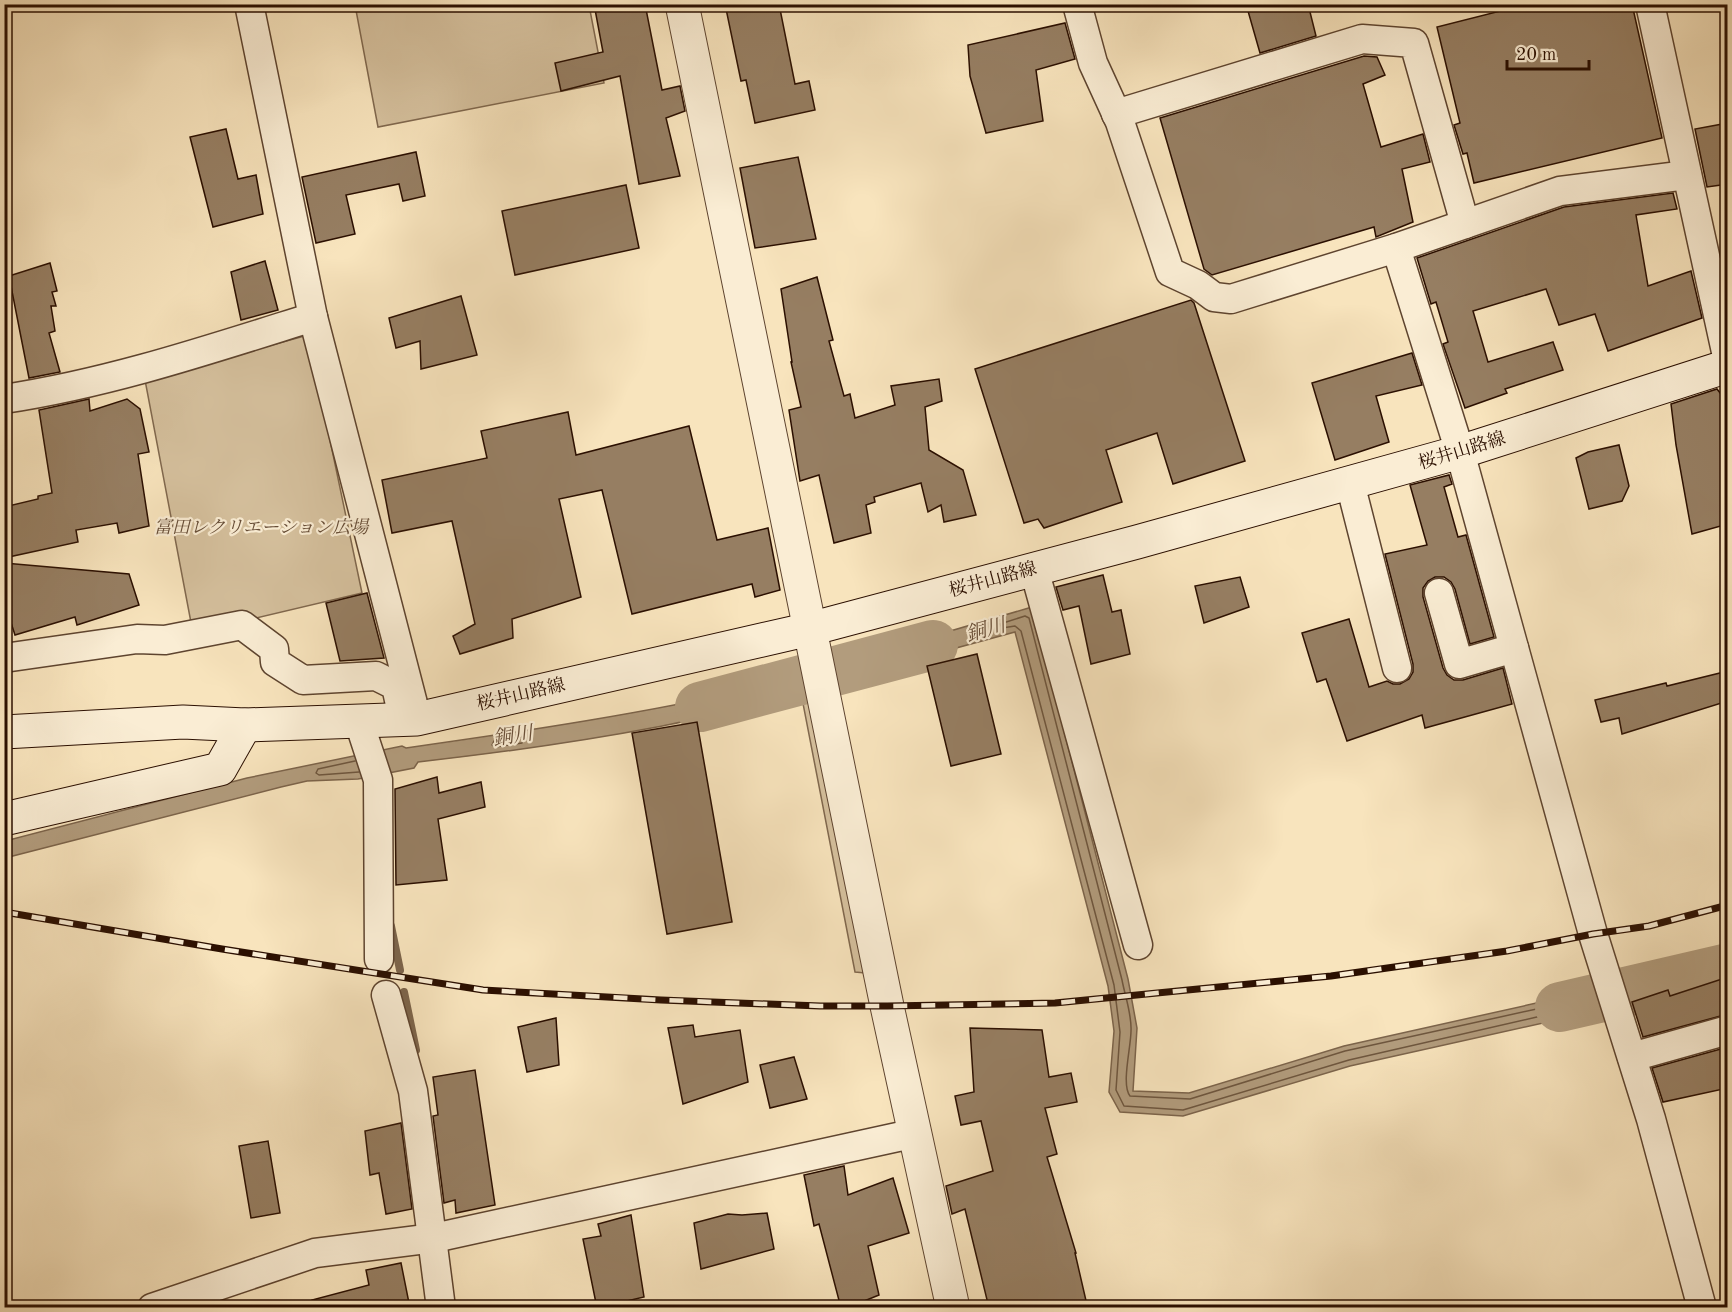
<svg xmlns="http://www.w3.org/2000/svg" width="1732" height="1312" font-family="'Old Standard TT','Noto Serif JP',serif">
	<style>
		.green { fill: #d5c09d; stroke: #80684e; stroke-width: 1.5 }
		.water { fill: #b29c7d; stroke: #7c644b; stroke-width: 1.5 }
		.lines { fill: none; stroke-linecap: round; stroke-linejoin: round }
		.shore { stroke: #6e563e; stroke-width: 1.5 }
		.stream { stroke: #7c644b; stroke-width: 8 }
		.river { stroke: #b29c7d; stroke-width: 50 }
		.building { fill: #967e62; stroke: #2b0f00; stroke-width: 1.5 }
		.minor-casing { stroke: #5e442f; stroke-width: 31 }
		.tertiary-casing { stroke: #5e442f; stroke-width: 35 }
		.secondary-casing { stroke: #2b0f00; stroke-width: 35 }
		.minor { stroke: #faedd4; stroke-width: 28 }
		.tertiary { stroke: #faedd4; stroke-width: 33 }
		.secondary { stroke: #faedd4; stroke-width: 33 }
		.rail-casing { stroke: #2b0f00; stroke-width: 7 }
		.rail { stroke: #faedd4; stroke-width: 4.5; stroke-dasharray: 14; stroke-linecap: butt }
		.labels { text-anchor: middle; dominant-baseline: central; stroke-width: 4.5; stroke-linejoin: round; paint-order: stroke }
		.street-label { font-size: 18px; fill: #2b0f00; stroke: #faedd4 }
		.park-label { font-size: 18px; font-style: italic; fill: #664d37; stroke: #faedd4 }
		.water-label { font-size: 20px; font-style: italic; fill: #684e38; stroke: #faedd4 }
	</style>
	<rect width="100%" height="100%" fill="#f8e4bd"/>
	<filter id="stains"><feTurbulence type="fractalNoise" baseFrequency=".00333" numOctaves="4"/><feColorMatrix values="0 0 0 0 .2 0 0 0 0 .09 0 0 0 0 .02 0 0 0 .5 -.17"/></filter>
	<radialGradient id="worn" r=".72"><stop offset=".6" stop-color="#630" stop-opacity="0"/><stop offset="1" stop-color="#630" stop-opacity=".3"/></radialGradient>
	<g class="green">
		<polygon points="355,5 589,5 604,83 378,127"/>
		<polygon points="308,335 362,593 193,633 145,380"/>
		<polygon points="817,682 876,974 855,972 800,688"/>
	</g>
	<g class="water">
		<polygon points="1032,607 1128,979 1137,1028 1133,1091 1189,1093 1344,1046 1604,988 1606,1009 1350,1066 1183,1116 1120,1112 1109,1092 1114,1031 1108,986 1015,632 868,672 865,656"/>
		<path d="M765,686L769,704C731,710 694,720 657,727C578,742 498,753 418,762L414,768L358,779L307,781L281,787L5,858V841L247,778L402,746L406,748C527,731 646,713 765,686Z"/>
	</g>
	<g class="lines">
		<g class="shore">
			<polygon points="521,737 524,739 522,743 495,747 492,745 494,741"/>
			<polyline points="355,761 318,769 316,773 319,775 359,772"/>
			<path d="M1596,996L1345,1051L1190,1099L1130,1096C1121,1085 1131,1047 1131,1031C1132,1015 1125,996 1122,980L1029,618L1025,616L1000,624L1002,628L1015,626L1021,631L1114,985L1120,1032L1116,1090L1124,1106L1183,1110L1349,1060L1598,1003"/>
		</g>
		<g class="stream">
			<polyline points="391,926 400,970"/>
			<polyline points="404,992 416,1050"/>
		</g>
		<g class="river">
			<polyline points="700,707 933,645"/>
			<polyline points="1560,1007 1728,968"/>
		</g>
	</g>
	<g class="building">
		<polygon points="594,4 645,4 662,90 680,86 685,111 666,118 680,176 639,184 620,76 561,91 555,63 603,52"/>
		<polygon points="725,4 779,4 795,84 809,81 815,110 755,123 746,80 741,81"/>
		<polygon points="1246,4 1308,4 1316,36 1260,53"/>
		<polygon points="1528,4 1632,4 1662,138 1474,183 1467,153 1463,154 1454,125 1460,123 1437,27"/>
		<polygon points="1065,23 1075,59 1036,70 1043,121 986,133 970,76 968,45"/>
		<polygon points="1364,56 1377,57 1385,75 1363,84 1381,147 1423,134 1430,162 1402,169 1413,222 1376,237 1374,227 1212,275 1204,269 1160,118"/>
		<polygon points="1728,123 1728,184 1707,187 1695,129"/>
		<polygon points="226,129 238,179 256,175 263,214 213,227 190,137"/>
		<polygon points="416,152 425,196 403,201 399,184 346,195 355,234 316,243 302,177"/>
		<polygon points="798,157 816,239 755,248 740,168"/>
		<polygon points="626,185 639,248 515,275 502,211"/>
		<polygon points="1673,193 1677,209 1636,215 1648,286 1691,271 1702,318 1608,351 1595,314 1559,325 1546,289 1473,311 1488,362 1553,342 1563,370 1505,389 1507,393 1465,408 1443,344 1448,342 1436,302 1431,304 1417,258 1564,207"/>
		<polygon points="265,261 278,310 241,320 231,272"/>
		<polygon points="50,263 57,291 52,292 56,306 51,306 55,331 49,333 60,372 29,378 9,276"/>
		<polygon points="817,277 833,340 829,341 844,396 850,394 855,418 895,405 891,386 939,379 942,401 925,407 929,450 963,470 976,515 944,522 941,505 928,512 921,483 874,497 875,502 866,505 871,533 834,543 819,475 800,481 789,410 801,407 791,362 792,362 781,289"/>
		<polygon points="461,296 477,355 421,369 420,341 396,348 389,318"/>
		<polygon points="1191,300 1194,303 1245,461 1173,484 1157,433 1106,450 1122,502 1044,528 1038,519 1024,523 975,369"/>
		<polygon points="1412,353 1422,385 1376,396 1389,442 1335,460 1312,383"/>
		<polygon points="1717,389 1728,403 1728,524 1692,534 1676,445 1671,404"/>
		<polygon points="89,399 90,411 127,399 140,409 149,452 138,454 149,526 119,533 117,523 76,530 78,542 4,558 4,507 38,499 38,496 52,493 39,410"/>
		<polygon points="568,412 576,455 689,426 717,540 768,528 780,590 755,597 752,584 632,614 602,490 559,499 581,597 512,619 513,638 460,654 453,636 475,624 452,521 392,533 382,480 487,458 481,431"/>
		<polygon points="1619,445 1629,486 1622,501 1589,509 1576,458 1588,452"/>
		<polygon points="1449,475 1452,484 1444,487 1458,537 1466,535 1494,637 1470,644 1455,589 1451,582 1444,577 1435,577 1428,581 1423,588 1423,597 1443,668 1447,675 1454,680 1463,680 1503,668 1512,704 1425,728 1422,715 1347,741 1326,679 1317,682 1302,633 1349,619 1369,687 1387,681 1393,684 1400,684 1409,679 1413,672 1413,664 1385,554 1427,545 1410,485"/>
		<polygon points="4,563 129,574 139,605 77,625 75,617 15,635 4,601"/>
		<polygon points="1103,575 1112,612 1121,610 1130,654 1091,664 1079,606 1063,610 1056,587"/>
		<polygon points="1240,577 1249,607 1204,623 1195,586"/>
		<polygon points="367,593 384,658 340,661 326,603"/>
		<polygon points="977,654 1001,754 951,766 927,666"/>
		<polygon points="1728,671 1728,701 1622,734 1619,718 1601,722 1595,700 1666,683 1667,686"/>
		<polygon points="697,722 732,922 667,934 632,733"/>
		<polygon points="437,777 439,793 481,782 485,807 438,819 447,880 396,885 395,789"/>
		<polygon points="1728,977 1728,1014 1643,1037 1632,1002 1668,990 1670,996"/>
		<polygon points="556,1018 559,1065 527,1072 518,1027"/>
		<polygon points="693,1025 695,1037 740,1030 748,1082 683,1104 668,1028"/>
		<polygon points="970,1028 1042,1030 1049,1077 1071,1073 1077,1102 1045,1108 1057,1154 1047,1157 1076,1253 1075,1253 1087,1305 1074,1308 989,1308 965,1209 952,1214 946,1186 993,1171 981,1121 961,1125 955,1096 974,1092"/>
		<polygon points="1728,1047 1728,1088 1663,1102 1652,1068"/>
		<polygon points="794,1057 807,1099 770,1108 760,1065"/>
		<polygon points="475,1070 495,1205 456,1213 455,1200 444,1203 433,1116 438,1115 433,1077"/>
		<polygon points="401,1123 412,1209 386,1214 379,1173 370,1175 365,1131"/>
		<polygon points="268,1141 280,1213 251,1218 239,1146"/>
		<polygon points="844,1166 848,1195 893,1178 909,1233 868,1246 879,1295 847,1308 841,1308 819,1224 814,1226 804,1175"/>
		<polygon points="767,1213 774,1249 701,1269 694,1223 728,1214 742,1215"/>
		<polygon points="631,1215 644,1297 597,1308 583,1239 601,1236 598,1224"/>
		<polygon points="401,1263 410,1308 313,1308 312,1300 369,1285 366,1270"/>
	</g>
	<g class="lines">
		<defs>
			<g id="minor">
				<polyline points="249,4 313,317 417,719"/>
				<polyline points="1077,4 1093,63 1120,122 1170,272 1198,285 1214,297 1231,299 1396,248 1560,191 1687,175"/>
				<polyline points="1650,4 1728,361"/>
				<polyline points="1116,114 1362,39 1414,43 1465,224"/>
				<polyline points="1396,248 1460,452 1593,934 1651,1119 1702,1308"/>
				<path d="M4,399C110,383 211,349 313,317"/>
				<polyline points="1350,483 1397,668"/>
				<polyline points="1034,569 1138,945"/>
				<polyline points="1439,593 1459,664 1514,648"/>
				<polyline points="4,658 137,639 165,640 242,625 274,649 275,662 303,680 376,676 396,686 402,714"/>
				<polyline points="359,722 378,780 379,959"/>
				<polyline points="386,995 413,1091 441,1308"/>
				<polyline points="1632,1057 1728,1030"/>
				<polyline points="152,1308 315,1253 434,1238 916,1133"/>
			</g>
			<polyline id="tertiary" points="682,4 887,1006 953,1308"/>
			<g id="secondary">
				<polyline points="4,732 183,722 245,725 417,719 810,629 1137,542 1460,452 1728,366"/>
				<polyline points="4,819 220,769 245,725"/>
			</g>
		</defs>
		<use href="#minor" class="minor-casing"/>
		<use href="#tertiary" class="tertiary-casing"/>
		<use href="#secondary" class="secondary-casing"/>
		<use href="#minor" class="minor"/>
		<use href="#tertiary" class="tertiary"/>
		<use href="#secondary" class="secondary"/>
		<defs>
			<polyline id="rail" points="4,912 222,949 483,990 661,1000 820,1006 887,1006 1055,1003 1331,976 1507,951 1593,934 1649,926 1728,905"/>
		</defs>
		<use href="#rail" class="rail-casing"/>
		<use href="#rail" class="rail"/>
	</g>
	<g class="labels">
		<g class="street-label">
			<text transform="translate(1462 451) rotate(-17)">桜井山路線</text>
			<text transform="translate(993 580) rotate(-15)">桜井山路線</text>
			<text transform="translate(521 695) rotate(-13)">桜井山路線</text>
		</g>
		<g class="park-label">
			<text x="261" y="528">富田レクリエーション広場</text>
		</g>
		<g class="water-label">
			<text transform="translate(986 631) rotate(-15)">銅川</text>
			<text transform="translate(513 737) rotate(-9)">銅川</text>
		</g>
	</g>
	<rect width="1732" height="1312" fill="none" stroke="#f8e4bd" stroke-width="24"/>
	<rect x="6" y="6" width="1720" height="1300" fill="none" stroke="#2b0f00" stroke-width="3"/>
	<rect x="12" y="12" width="1708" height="1288" fill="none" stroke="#2b0f00" stroke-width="1.5"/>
	<path d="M1507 60v9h82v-9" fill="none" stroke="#2b0f00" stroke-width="3"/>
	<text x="1516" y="60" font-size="18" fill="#2b0f00" stroke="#faedd4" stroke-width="4.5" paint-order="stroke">20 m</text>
	<rect width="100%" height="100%" filter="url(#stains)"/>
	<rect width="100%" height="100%" fill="url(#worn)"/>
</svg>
